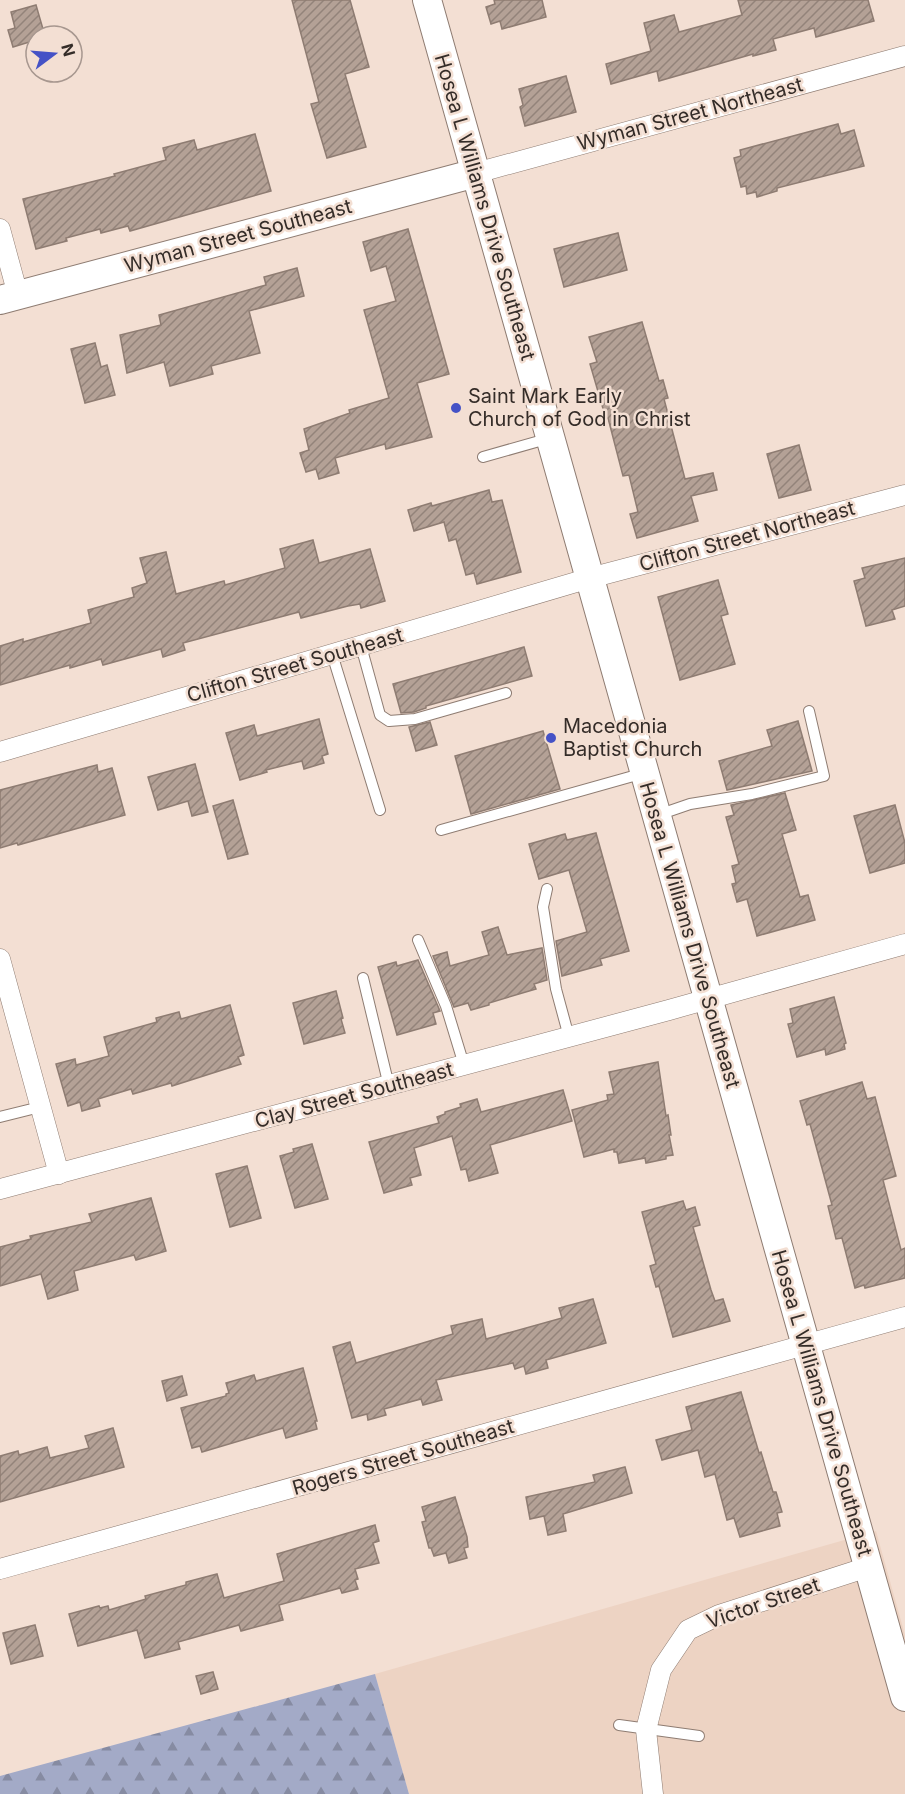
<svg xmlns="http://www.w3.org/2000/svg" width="905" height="1794" font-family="Inter,sans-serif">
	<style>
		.built { fill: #edd3c3 }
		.forest { fill: url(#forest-firs) }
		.building { fill: url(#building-hatch); stroke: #8e7c72; stroke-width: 1.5 }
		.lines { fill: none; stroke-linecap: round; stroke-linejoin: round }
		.lane-casing { stroke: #8e7c72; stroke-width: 12 }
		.street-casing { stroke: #8e7c72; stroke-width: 21 }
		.secondary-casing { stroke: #8e7c72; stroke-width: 30 }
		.lane { stroke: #fff; stroke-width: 10 }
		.street { stroke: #fff; stroke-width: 20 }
		.secondary { stroke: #fff; stroke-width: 28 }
		.poi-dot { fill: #4552c6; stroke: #f3dfd3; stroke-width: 2 }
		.labels { text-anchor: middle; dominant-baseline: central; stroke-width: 5; stroke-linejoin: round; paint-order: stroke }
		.street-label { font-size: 20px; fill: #342c28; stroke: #f3dfd3 }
		.poi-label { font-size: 20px; fill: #342c28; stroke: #f3dfd3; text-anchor: start }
	</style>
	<defs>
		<pattern id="forest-firs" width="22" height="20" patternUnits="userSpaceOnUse" patternTransform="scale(1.5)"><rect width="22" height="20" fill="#a3aac7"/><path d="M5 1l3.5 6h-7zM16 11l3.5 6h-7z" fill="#868ba2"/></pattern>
		<pattern id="building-hatch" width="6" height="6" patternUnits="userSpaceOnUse" patternTransform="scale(1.5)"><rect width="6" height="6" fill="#b4a196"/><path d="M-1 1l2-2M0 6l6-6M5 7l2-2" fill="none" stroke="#93837a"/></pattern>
	</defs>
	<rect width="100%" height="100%" fill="#f3dfd3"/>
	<polygon class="built" points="876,1531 905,1635 905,1794 409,1794 375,1674"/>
	<polygon class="forest" points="375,1674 409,1794 0,1794 0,1776"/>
	<g class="building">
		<polygon points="292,0 350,0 369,67 345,74 366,147 327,158 311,104 319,102"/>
		<polygon points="494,0 542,0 546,17 502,29 500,21 491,24 486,7 495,4"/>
		<polygon points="738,0 868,0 874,21 816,37 814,28 773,39 776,50 753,56 753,54 659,81 657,71 611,84 606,64 651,51 644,23 674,15 679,32 742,15"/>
		<polygon points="36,5 45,36 36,36 36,40 13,47 8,30 15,28 11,12"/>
		<polygon points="566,76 576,112 525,126 520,107 523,105 519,89"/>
		<polygon points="838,124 841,134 854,130 864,166 777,188 777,191 757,197 756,192 747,194 746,186 741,187 734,158 741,156 740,150"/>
		<polygon points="255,134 271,191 130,231 128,226 101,233 100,229 66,238 67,241 36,249 23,199 115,176 114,174 166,160 163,148 194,140 197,150"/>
		<polygon points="408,229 449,374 417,383 432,437 386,449 385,444 335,458 339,473 319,479 316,469 306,472 300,453 309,450 304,429 350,413 349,410 389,398 364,310 396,301 386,266 371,271 363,242"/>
		<polygon points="618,233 627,270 564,287 554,249"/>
		<polygon points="297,268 304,296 249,311 260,353 211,366 213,374 170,386 164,362 127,373 120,335 161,325 159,315 266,285 264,277"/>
		<polygon points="642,322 659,381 663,380 668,398 664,399 685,479 713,473 717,490 691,496 698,521 637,538 630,514 638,512 629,475 623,476 608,418 606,419 590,364 597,362 589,337"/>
		<polygon points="95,343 101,367 107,365 115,395 85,403 71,349"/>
		<polygon points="799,445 811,490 779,498 767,454"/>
		<polygon points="489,490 492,502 502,500 521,572 477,584 474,573 466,575 456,539 449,541 444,522 414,531 408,510 431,503 432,506"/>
		<polygon points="313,540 319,563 370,549 385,601 361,608 360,604 348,606 301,618 299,612 183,643 185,650 163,657 161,649 103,665 101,659 70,668 70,665 0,685 0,646 23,639 23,642 91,623 88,610 134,597 132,588 147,583 140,558 166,552 176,594 224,581 225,585 285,568 280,549"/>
		<polygon points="905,558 905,606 892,610 895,619 866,626 854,581 865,578 862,568"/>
		<polygon points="718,580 728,614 721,616 735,664 680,680 658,597"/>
		<polygon points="524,647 532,676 426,706 426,708 414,712 401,713 393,684"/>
		<polygon points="319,719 328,754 322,756 324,763 304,769 302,761 266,770 267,772 240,780 226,733 254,725 257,736"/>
		<polygon points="798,721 812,771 727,790 719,761 772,746 767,730"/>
		<polygon points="430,722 437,745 416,751 409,727"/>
		<polygon points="543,731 560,789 471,814 455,756"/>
		<polygon points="195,764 208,812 192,816 188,801 158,810 148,777"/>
		<polygon points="97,765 98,772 112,768 125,815 18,845 17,843 0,848 0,790"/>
		<polygon points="785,793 796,830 782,834 800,897 808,895 815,920 757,936 747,899 737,902 732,884 736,883 732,866 739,864 726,817 734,815 731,805"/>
		<polygon points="233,800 248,854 228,859 213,806"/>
		<polygon points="895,805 905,843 905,863 870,873 854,816"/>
		<polygon points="596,833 629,951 600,959 602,965 562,976 556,941 587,932 569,870 539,879 529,844 565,834 567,840"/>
		<polygon points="498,927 507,955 542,948 547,980 534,984 536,989 489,1003 489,1005 471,1010 468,1003 454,1007 433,956 447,952 450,966 489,955 482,932"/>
		<polygon points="418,960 440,1011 433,1013 436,1024 397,1035 378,967 396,962 397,966"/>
		<polygon points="336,991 343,1018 341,1019 345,1033 304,1044 293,1003"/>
		<polygon points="834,997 846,1043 844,1044 845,1049 826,1055 825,1049 797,1057 788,1024 793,1023 790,1009"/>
		<polygon points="230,1005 244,1055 238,1057 241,1064 172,1086 171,1083 133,1094 131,1089 98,1099 100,1106 82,1111 80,1102 68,1106 56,1064 75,1059 76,1065 109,1056 104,1037 157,1022 156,1018 179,1012 181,1019"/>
		<polygon points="658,1062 666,1116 668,1115 671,1135 669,1135 673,1155 666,1156 666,1159 646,1163 645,1158 619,1163 617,1152 614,1152 614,1149 584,1157 572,1110 608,1100 607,1095 614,1094 609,1072"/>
		<polygon points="862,1082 867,1099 875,1097 896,1176 883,1180 901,1250 905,1248 905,1278 865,1288 864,1285 855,1288 842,1238 836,1239 828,1206 832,1205 810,1124 807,1125 800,1101"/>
		<polygon points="563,1090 572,1121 490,1145 498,1173 469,1181 466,1169 461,1170 452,1136 414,1148 421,1175 410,1178 412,1185 384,1193 369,1142 439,1123 437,1117 445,1114 445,1112 461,1107 460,1104 477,1099 481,1112"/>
		<polygon points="312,1144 328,1199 295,1208 280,1156 294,1152 293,1149"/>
		<polygon points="247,1166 261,1218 230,1227 216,1174"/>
		<polygon points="151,1198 166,1251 136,1260 134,1255 74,1271 78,1290 48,1299 41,1274 0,1286 0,1247 31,1239 30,1236 92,1222 89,1214"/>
		<polygon points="683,1201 686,1210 695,1207 700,1225 693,1227 711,1290 715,1301 723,1299 730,1321 673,1337 659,1286 656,1287 650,1266 656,1264 642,1212"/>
		<polygon points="593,1299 606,1343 546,1360 548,1368 526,1374 524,1366 515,1369 513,1363 436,1380 442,1400 423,1405 421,1399 384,1409 386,1415 368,1420 367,1414 352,1418 333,1347 350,1342 356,1363 453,1334 451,1326 482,1319 486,1339 562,1318 559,1308"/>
		<polygon points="303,1368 317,1421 315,1421 317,1429 286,1438 283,1428 202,1452 200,1446 192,1448 181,1408 226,1396 226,1394 229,1393 226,1383 254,1375 256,1381"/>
		<polygon points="182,1376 187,1395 167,1401 162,1381"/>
		<polygon points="741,1392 759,1453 761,1452 773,1492 776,1492 782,1512 777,1513 780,1526 740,1537 734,1518 727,1520 715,1474 705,1477 698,1450 662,1460 656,1440 692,1430 686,1407"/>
		<polygon points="113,1428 124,1467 0,1502 0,1456 18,1451 19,1455 47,1447 50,1458 89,1448 85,1436"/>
		<polygon points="625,1467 632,1493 563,1514 566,1531 548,1535 544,1516 530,1519 526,1497 595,1482 593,1475"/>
		<polygon points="455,1497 467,1537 468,1547 464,1548 467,1558 449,1563 446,1553 434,1556 431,1548 429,1548 422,1522 426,1521 422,1507"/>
		<polygon points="375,1525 379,1541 373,1543 379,1563 355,1569 358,1579 355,1580 358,1589 342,1593 340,1588 279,1605 283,1620 241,1631 239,1625 178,1642 180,1649 145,1658 137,1630 78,1646 69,1614 99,1606 100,1608 108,1606 109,1610 146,1599 145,1596 186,1585 186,1582 217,1574 224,1598 284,1581 277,1554"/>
		<polygon points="35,1625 43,1656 11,1664 3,1633"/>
		<polygon points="213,1672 218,1689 201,1694 196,1676"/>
	</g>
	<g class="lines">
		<defs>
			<g id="lane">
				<polyline points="483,457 550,438"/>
				<polyline points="361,646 380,715 389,721 415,719 506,693"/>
				<polyline points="332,654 380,810"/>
				<polyline points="658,815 690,804 752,794 824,776 809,711"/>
				<polyline points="441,830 644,773"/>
				<polyline points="547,889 543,907 556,989 569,1037"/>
				<polyline points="418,940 446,1006 464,1065"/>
				<polyline points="363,978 389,1086"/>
				<polyline points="0,1117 40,1107"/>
				<polyline points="619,1725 699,1736"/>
			</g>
			<g id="street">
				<polyline points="476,173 905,56"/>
				<polyline points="0,229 18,295"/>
				<polyline points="0,752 590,578 905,495"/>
				<polyline points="0,959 59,1174"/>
				<polyline points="0,1189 669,1010 905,944"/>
				<polyline points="0,1569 905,1317"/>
				<polyline points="653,1794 646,1730 661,1670 688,1630 719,1615 868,1567"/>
			</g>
			<g id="secondary">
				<polyline points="427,0 905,1697"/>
				<polyline points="0,300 476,173"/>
			</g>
		</defs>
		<use href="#lane" class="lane-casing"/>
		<use href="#street" class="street-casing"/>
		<use href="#secondary" class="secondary-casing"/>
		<use href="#lane" class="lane"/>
		<use href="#street" class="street"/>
		<use href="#secondary" class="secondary"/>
	</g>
	<g class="poi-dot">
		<circle cx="456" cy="408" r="6"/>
		<circle cx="551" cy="738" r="6"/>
	</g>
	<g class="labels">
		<g class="street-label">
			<text transform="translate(690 114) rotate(-15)">Wyman Street Northeast</text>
			<text transform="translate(485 207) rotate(74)">Hosea L Williams Drive Southeast</text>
			<text transform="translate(238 236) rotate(-15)">Wyman Street Southeast</text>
			<text transform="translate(747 536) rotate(-15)">Clifton Street Northeast</text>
			<text transform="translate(295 665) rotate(-16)">Clifton Street Southeast</text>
			<text transform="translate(690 935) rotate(74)">Hosea L Williams Drive Southeast</text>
			<text transform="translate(354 1095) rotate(-15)">Clay Street Southeast</text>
			<text transform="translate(822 1403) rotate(74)">Hosea L Williams Drive Southeast</text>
			<text transform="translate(403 1457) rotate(-16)">Rogers Street Southeast</text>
			<text transform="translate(763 1603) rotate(-19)">Victor Street</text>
		</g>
		<g class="poi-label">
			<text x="468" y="396">Saint Mark Early<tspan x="468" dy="23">Church of God in Christ</tspan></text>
			<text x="563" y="726">Macedonia<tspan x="563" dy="23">Baptist Church</tspan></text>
		</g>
	</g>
	<g transform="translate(54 54) rotate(74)"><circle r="28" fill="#f3dfd3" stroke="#a7978f" stroke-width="1.5"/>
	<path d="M0-4.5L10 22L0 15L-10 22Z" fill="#4552c6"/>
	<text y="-9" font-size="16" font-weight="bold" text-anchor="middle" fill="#342c28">N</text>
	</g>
</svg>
